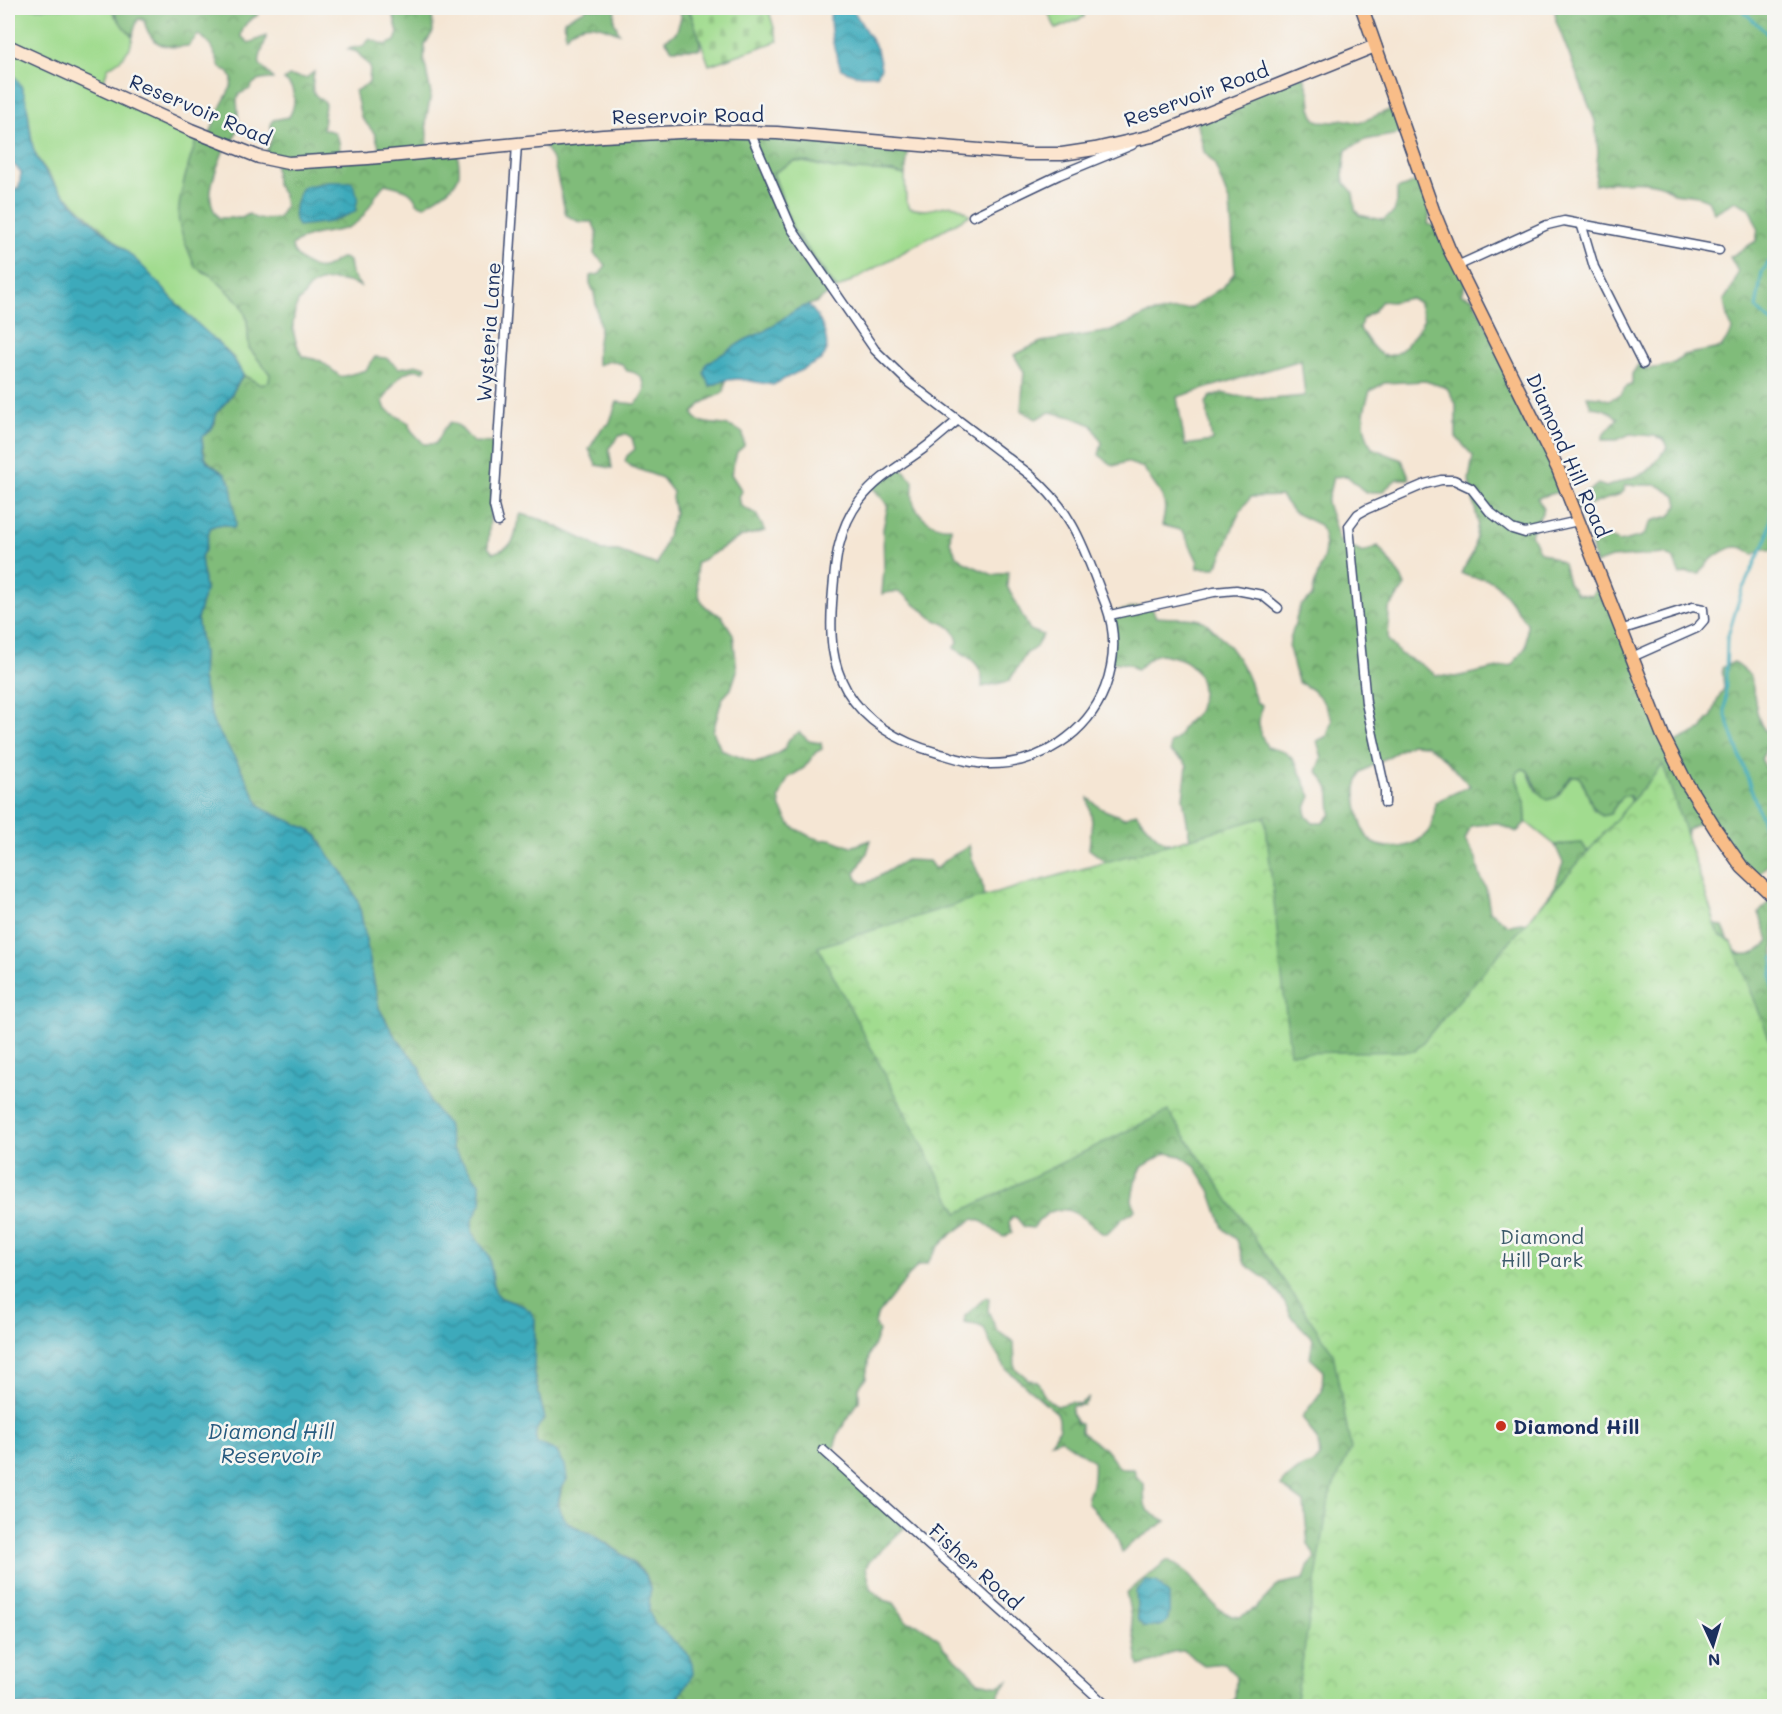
<svg xmlns="http://www.w3.org/2000/svg" width="1782" height="1714" font-family="Mali,sans-serif">
	<style>
		.grass { fill: #a1dc8f; stroke: #5e8676; stroke-width: 1.5 }
		.forest { fill: url(#forest-crowns); stroke: #4e766c; stroke-width: 1.5; fill-rule: evenodd }
		.cemetery { fill: url(#cemetery-stones); stroke: #5e8676; stroke-width: 1.5 }
		.park { fill: url(#park-crowns); stroke: #5e8676; stroke-width: 1.5 }
		.water { fill: url(#water-waves); stroke: #2c6c8c; stroke-width: 1.5 }
		.lines { fill: none; stroke-linecap: round; stroke-linejoin: round }
		.stream { stroke: #3caabb; stroke-width: 3 }
		.street-casing { stroke: #3c4a70; stroke-width: 11 }
		.secondary-casing { stroke: #3c4a70; stroke-width: 15 }
		.primary-casing { stroke: #3c4a70; stroke-width: 15 }
		.street { stroke: #fff; stroke-width: 8 }
		.secondary { stroke: #fce5cf; stroke-width: 12 }
		.primary { stroke: #f8bd88; stroke-width: 12 }
		.poi-dot { fill: #c8321e; stroke: #f6f6f2; stroke-width: 2 }
		.labels { text-anchor: middle; dominant-baseline: central; stroke-width: 5; stroke-linejoin: round; paint-order: stroke }
		.street-label { font-size: 20px; fill: #1b2f5e; stroke: #f6f6f2 }
		.park-label { font-size: 20px; fill: #3c5a6a; stroke: #f6f6f2 }
		.poi-label { font-size: 20px; font-weight: bold; fill: #1b2f5e; stroke: #f6f6f2; text-anchor: start }
		.water-label { font-size: 21px; font-style: italic; fill: #275a7f; stroke: #f6f6f2 }
	</style>
	<defs>
		<pattern id="forest-crowns" width="20" height="18" patternUnits="userSpaceOnUse" patternTransform="scale(1.5)"><rect width="20" height="18" fill="#80bc7a"/><path d="M2 6a3 3 0 1 1 6 0M12 15a3 3 0 1 1 6 0" fill="none" stroke="#689967"/></pattern>
		<pattern id="cemetery-stones" width="16" height="16" patternUnits="userSpaceOnUse" patternTransform="scale(1.5)"><rect width="16" height="16" fill="#a1dc8f"/><path d="M2 7V4a2 2 0 0 1 4 0v3zM10 15v-3a2 2 0 0 1 4 0v3z" fill="#8abd7e"/></pattern>
		<pattern id="park-crowns" width="20" height="18" patternUnits="userSpaceOnUse" patternTransform="scale(1.5)"><rect width="20" height="18" fill="#a1dc8f"/><path d="M2 6a3 3 0 1 1 6 0M12 15a3 3 0 1 1 6 0" fill="none" stroke="#8abd7e"/></pattern>
		<pattern id="water-waves" width="16" height="10" patternUnits="userSpaceOnUse" patternTransform="scale(1.5)"><rect width="16" height="10" fill="#3caabb"/><path d="M0 5q4-4 8 0t8 0" fill="none" stroke="#328b9b"/></pattern>
	</defs>
	<rect width="100%" height="100%" fill="#f6f6f2"/>
	<filter id="ink" filterUnits="userSpaceOnUse"><feTurbulence type="fractalNoise" baseFrequency=".0167" numOctaves="2"/><feDisplacementMap in="SourceGraphic" scale="12" xChannelSelector="R" yChannelSelector="G"/><feConvolveMatrix kernelMatrix="1 2 1 2 8 2 1 2 1" color-interpolation-filters="sRGB"/></filter>
	<filter id="wash" filterUnits="userSpaceOnUse"><feTurbulence type="fractalNoise" baseFrequency=".008" numOctaves="4" result="noise"/><feDisplacementMap in="SourceGraphic" scale="24" xChannelSelector="R" yChannelSelector="G"/><feGaussianBlur stdDeviation="1.35" result="paint"/><feColorMatrix in="noise" values="0 0 0 0 0 0 0 0 0 0 0 0 0 0 0 0 0 1.4 0 .05"/><feComposite in="paint" operator="in"/></filter>
	<g filter="url(#wash)">
		<rect width="100%" height="100%" fill="#f5e6d4"/>
		<g class="grass">
			<polygon points="8,8 111,8 115,16 133,35 134,33 130,48 121,59 108,68 101,88 198,136 183,187 195,267 212,276 241,304 247,319 249,348 270,374 269,382 261,385 243,375 234,358 188,315 138,262 59,189 38,159 33,149 28,110 15,76 8,71"/>
			<polygon points="1041,8 1084,8 1084,17 1056,29 1049,14"/>
			<path d="M794,161C809,162 822,167 837,169C860,171 882,169 905,175L906,201L910,208C915,209 920,210 925,210C946,208 951,198 970,215L837,289L793,229L773,173Z"/>
			<polygon points="1522,769 1527,770 1536,791 1557,797 1571,776 1578,776 1582,781 1594,810 1610,814 1622,796 1629,796 1632,804 1621,865 1561,844 1555,845 1526,822 1525,802 1517,780 1517,773"/>
		</g>
		<g class="forest">
			<path d="M111,8H260L258,15C248,20 243,25 241,36L249,43L266,36C266,44 257,59 260,64C263,70 270,73 273,79C262,80 254,79 250,89L239,94L237,100L239,126L231,145L225,147C217,168 201,198 219,218H242L249,214C258,222 267,219 278,218L285,207L283,194L276,184L275,163L264,157L272,138L271,125L273,120L289,117C296,105 297,88 284,80L289,76L306,78L314,72C312,89 309,93 325,102L323,129L334,132L339,141L341,160L382,156L375,134L361,117L355,91L369,83L370,67L357,52L347,49L363,46L370,39L386,45L395,41L398,33L392,8H406L409,14L432,13L433,32L425,44L424,59L431,94L426,120L428,151H457C458,158 460,167 459,174C456,189 435,198 424,206L417,203C412,188 400,188 385,184C373,195 370,212 357,222C339,237 310,228 292,246C293,257 312,271 323,268C335,266 337,252 349,261L351,273L360,286C345,280 323,276 309,288C304,293 305,298 298,302C290,323 292,335 302,356L321,361L341,377L366,370L375,357L386,358L399,368L418,365L426,367L424,371C404,364 392,385 383,401L386,410L409,423L411,430L424,444H435C443,435 440,430 451,422L459,426L473,442L496,443L489,532L488,547L493,553C524,543 510,534 521,514L543,520L591,543L602,551H618L657,565L675,513L672,498L673,492L662,478L632,467L625,461L627,456L635,449L632,438L626,434L619,436L609,448L612,468L596,465L589,449L602,428L609,424L617,402L635,404C651,392 646,373 627,371L622,364L610,361L597,365V348L600,328L594,293L590,283V276L600,274L606,265L594,254L597,232L592,222H579L566,215L554,163L542,142L731,131L909,145L905,175L893,172L835,169L808,162L794,161L773,173L793,229L835,289L817,302L796,310L763,332L745,340L711,386L726,380L724,392L702,403L693,414L698,421C715,426 728,422 743,433L744,446L737,452L731,474L742,491L739,497L741,506L756,514L765,531L740,537L696,564C698,588 694,607 721,615L733,634L737,671L731,689L722,699L713,731L721,750L755,763L766,760L784,750L789,739L799,732L809,741L821,743L822,749L816,752L804,768L788,778L779,798L781,808L791,826L809,836L822,840L831,839L851,847L871,840L867,853L855,873L857,879L863,883L871,881L906,860L929,861L934,868H938C949,852 957,857 969,845L972,859L982,882L985,911L1107,866L1105,861L1089,849L1092,821L1088,798L1102,809L1124,818L1136,813C1148,828 1169,857 1190,839L1183,798L1187,766L1184,761L1170,752V743C1179,739 1179,734 1184,726C1188,719 1197,716 1199,709C1207,686 1199,662 1174,657C1170,656 1164,654 1160,654C1152,655 1142,664 1137,670L1128,664L1112,662L1110,613L1150,604L1156,617C1172,619 1188,616 1203,621C1208,623 1213,630 1218,634C1238,653 1249,675 1256,702L1262,705C1257,724 1258,730 1267,747C1272,749 1281,750 1286,753C1299,762 1303,783 1311,796L1306,808V816L1313,823H1323L1331,814C1329,790 1333,791 1317,771L1322,758L1317,741L1327,736L1332,720C1323,699 1319,692 1298,682L1289,648L1290,640L1300,606L1312,597C1316,567 1333,556 1320,525L1293,512L1281,496L1251,497C1231,519 1230,543 1216,568H1198V562L1183,531L1162,525C1171,494 1156,492 1144,468L1126,462L1114,466L1099,455L1102,443L1092,425L1072,417L1050,412L1036,419L1021,410L1024,372L1014,355L1041,342L1111,331L1148,314L1191,308L1224,286L1235,272L1230,204L1214,163L1204,152L1196,116L1303,74L1310,94L1311,108L1315,119L1319,121L1334,122L1342,119L1359,123L1396,107L1404,133L1365,140L1346,150L1343,175L1344,182L1353,192L1355,209L1359,215L1383,220L1394,212L1397,202V189L1421,180L1431,203L1428,224L1440,228L1466,283L1461,294L1473,298L1566,490L1537,498L1544,509L1531,534L1539,551L1563,563L1568,583L1577,594L1591,596L1602,581L1669,745L1703,729L1706,722L1712,716L1717,701L1724,688L1722,668L1734,662L1750,675C1756,692 1754,728 1771,735C1765,743 1767,751 1761,759C1769,769 1764,779 1774,788V845L1771,851L1773,860L1755,877L1706,819L1687,830L1686,839L1715,924L1723,927C1730,943 1734,961 1755,952C1762,948 1765,947 1769,940L1759,913L1774,896V1706H1227L1235,1699L1236,1677L1225,1663L1204,1665L1184,1651L1172,1652L1154,1662L1139,1666C1134,1642 1132,1617 1126,1593L1168,1560L1186,1572L1218,1609L1232,1616L1240,1617L1256,1608L1279,1584L1304,1579L1308,1567L1316,1558L1308,1544L1304,1503L1281,1486L1283,1481C1291,1477 1295,1471 1301,1468C1311,1462 1311,1468 1320,1457L1317,1440L1302,1417L1322,1391L1323,1370L1310,1358L1313,1339L1292,1317L1281,1296L1268,1281L1245,1264L1237,1240L1223,1228L1210,1190L1194,1165L1181,1156L1166,1153L1142,1167L1135,1182L1132,1200L1135,1210L1122,1219L1107,1234H1103C1078,1213 1058,1194 1033,1228L1024,1227L1016,1217L1011,1218L1009,1222L1012,1233L1004,1237C991,1231 988,1221 973,1219C954,1232 938,1242 928,1263L917,1266L877,1315L875,1324L879,1332L869,1356L866,1378L859,1387V1401L839,1432L831,1457L905,1527L868,1563L866,1568L871,1589L884,1600L894,1603L907,1622L917,1624L939,1639L944,1648L971,1673L978,1682L999,1686L1010,1679C1003,1687 994,1695 1000,1706H673L680,1698L687,1653C677,1643 653,1626 649,1613C646,1601 654,1588 646,1576C638,1564 605,1541 591,1534C581,1528 566,1525 561,1514C556,1502 561,1489 567,1479L556,1451L537,1443C533,1433 537,1426 545,1419L534,1375L535,1320L523,1306L501,1298L495,1292L489,1256L472,1233V1221L482,1201L479,1183L452,1148L447,1124L430,1103L420,1067L394,1035L379,1008L359,904L344,874L329,856L318,836L308,829L264,810L259,804L239,765L213,723L202,679L203,653L197,619L205,591L201,556L205,550L210,528L217,524L228,525L225,474C205,461 204,461 202,437L215,424L216,413L228,400L243,375L261,385L269,382L270,374L249,348L247,319L241,304L212,276L195,267C190,253 182,238 179,223C175,204 191,155 198,136L209,137L218,112L231,87L232,79L228,71L220,68C216,57 210,39 198,35L188,46C164,49 150,45 144,20L138,19L132,36L124,28ZM1410,298L1418,302L1424,319C1417,332 1397,367 1378,352C1371,347 1365,336 1360,329L1362,319L1373,312L1382,301L1391,302ZM1301,360L1305,396L1271,399L1236,396L1222,393L1210,397L1206,403L1212,441L1185,445L1177,397ZM1425,381L1447,388L1456,404V437L1473,456L1469,480L1478,523L1473,553L1461,573C1473,580 1478,576 1489,580C1500,583 1518,613 1527,623L1526,647L1512,665L1455,677L1436,675L1420,664L1400,654L1388,640L1389,609L1405,586L1401,577L1378,546L1363,553L1340,542L1327,503L1333,477L1347,476L1365,492H1382L1397,479H1410L1402,460L1372,448C1361,427 1362,413 1370,391L1384,383ZM1411,744L1426,745L1445,759L1470,786L1435,802C1435,812 1434,825 1427,833C1414,848 1389,852 1372,842C1361,835 1356,803 1356,790C1356,784 1359,778 1361,772ZM1522,769L1527,770C1537,783 1531,787 1547,800L1557,797L1571,776H1578C1590,789 1586,804 1602,816L1610,814L1622,796H1630L1632,804L1601,873L1582,843L1555,845L1563,863L1553,890L1528,922L1508,925L1490,911L1486,888L1480,876L1476,858L1465,840L1471,826L1497,823L1517,832L1526,822L1525,802L1517,780V773Z"/>
			<path d="M586,8H615L614,21L619,33C605,28 591,20 576,28C571,31 568,31 566,37L564,20L585,10Z"/>
			<path d="M680,8H688C693,21 701,34 700,49H672L665,40L676,33L681,18Z"/>
			<path d="M1555,8H1774V551L1763,548L1753,555C1748,550 1744,547 1737,547C1724,547 1704,563 1700,574L1686,573L1680,575L1673,558L1665,554L1611,558L1595,564L1591,541L1606,536L1619,542L1643,536L1652,521L1670,516L1678,505L1676,496L1658,485H1625L1624,491L1620,494L1577,510L1575,496L1589,491L1598,484L1606,487L1647,472L1667,448L1664,439L1654,436L1630,434L1617,440H1602L1604,434L1618,418L1604,409L1591,407L1587,396L1601,397L1608,400L1621,395L1625,388L1632,384V374L1640,362L1647,369C1660,367 1675,367 1683,355L1721,348L1733,330L1727,317L1724,300L1733,286L1738,272L1730,257L1756,241L1758,228L1749,208L1735,201L1714,213L1708,200L1698,196L1673,193C1662,177 1613,181 1595,185L1598,152L1595,121L1556,21Z"/>
			<path d="M899,465L913,481C913,487 912,495 913,501C917,517 936,529 951,527L950,542L957,556L966,563L993,575L1008,572L1007,586L1030,630L1043,635L1036,647L1026,654L1009,681L982,687C985,666 970,657 954,648L958,642C953,618 934,626 925,611C906,603 909,586 882,594L884,569L883,529L888,505L872,487Z"/>
			<path d="M986,1297L989,1298L988,1311L997,1331L1014,1342L1015,1368L1028,1379L1038,1382C1042,1393 1046,1400 1057,1406L1071,1402L1079,1404L1089,1398L1084,1405L1072,1406L1071,1413L1077,1423L1081,1424V1432L1105,1449L1119,1467L1124,1469H1134L1136,1476L1144,1484C1145,1510 1142,1509 1166,1521L1132,1543L1122,1552L1115,1532L1087,1503C1087,1497 1089,1494 1091,1488C1093,1483 1094,1467 1093,1461L1061,1439L1051,1442C1058,1433 1062,1424 1057,1413L1006,1369L991,1345L984,1328L977,1325L964,1323L965,1316Z"/>
		</g>
		<polygon class="cemetery" points="689,8 768,8 778,41 709,65"/>
		<polygon class="park" points="1663,765 1719,935 1732,942 1774,1051 1774,1706 1295,1706 1330,1493 1351,1449 1333,1353 1168,1111 958,1213 818,947 961,903 1265,817 1290,1053 1415,1051"/>
		<g class="water">
			<path d="M831,8H852L877,49L881,68L877,75H856L841,69C834,49 828,30 831,8Z"/>
			<path d="M8,71C33,87 26,126 34,151C39,164 50,179 59,189C82,216 112,237 137,261C155,278 170,297 187,314C207,334 231,350 243,375L228,400L216,413C215,425 212,430 202,437L203,451L207,462L225,474L231,484L236,524L234,528C225,523 218,523 210,528L205,550L201,556L205,591L197,619L203,653L202,679L213,723L239,765L259,804L265,810L308,829L318,837L329,856L344,874L359,904L379,1008L394,1035L420,1067L430,1103L447,1124L452,1148L479,1183L482,1201L472,1221V1233L489,1256L495,1292L501,1298L523,1306L530,1311L535,1320L534,1375L545,1419C537,1426 533,1433 537,1443L556,1451L565,1465L567,1479L561,1488L558,1503L562,1516L571,1525L591,1534L622,1554L646,1576L650,1589L649,1612L655,1624L687,1653L692,1663L693,1674L673,1706H8V186L11,191L19,187L21,172L10,161L8,153Z"/>
			<path d="M328,182H352L358,197L355,212L330,222L298,226C290,215 297,199 302,187Z"/>
			<path d="M808,305C820,316 835,346 821,360L773,385L739,379L726,380L710,386L704,373L706,364L745,340L763,332L796,310Z"/>
			<path d="M1145,1581L1157,1582L1169,1595C1169,1619 1173,1628 1144,1627L1138,1620L1136,1592Z"/>
		</g>
		<g class="lines">
			<g class="stream">
				<polyline points="1740,8 1774,40"/>
				<polyline points="1774,255 1762,272 1756,308 1774,325"/>
				<polyline points="1774,491 1768,536 1742,590 1727,639 1725,713 1774,855"/>
				<polyline points="1774,957 1772,977 1774,997"/>
			</g>
		</g>
	</g>
	<g filter="url(#ink)">
		<g class="lines">
			<defs>
				<g id="street">
					<path d="M750,132L792,229L875,350L908,382L1029,474C1075,512 1085,552 1106,605C1116,632 1115,661 1105,688C1087,734 1040,764 991,764C973,764 955,758 938,753C902,743 867,724 847,691C831,663 830,635 832,603C835,566 836,531 860,500C877,478 901,465 923,449C935,440 946,430 958,420"/>
					<polyline points="973,216 1059,175 1132,145"/>
					<polyline points="1581,223 1594,267 1643,364"/>
					<polyline points="1457,266 1547,225 1564,221 1719,250"/>
					<polyline points="498,522 494,506 517,144"/>
					<polyline points="1110,615 1214,592 1236,590 1262,595 1278,608"/>
					<polyline points="1620,630 1693,607 1703,609 1704,620 1697,628 1632,657"/>
					<polyline points="1385,803 1385,790 1366,703 1349,526 1358,514 1367,509 1425,484 1441,480 1454,480 1471,488 1490,512 1512,529 1525,533 1578,521"/>
					<polyline points="823,1450 1107,1706"/>
				</g>
				<polyline id="secondary" points="8,46 191,130 259,157 288,163 368,158 603,136 699,131 777,133 1028,154 1062,154 1095,149 1152,136 1375,46"/>
				<polyline id="primary" points="1362,8 1433,210 1449,249 1558,469 1663,736 1686,782 1716,830 1742,867 1774,897"/>
			</defs>
			<use href="#street" class="street-casing"/>
			<use href="#secondary" class="secondary-casing"/>
			<use href="#primary" class="primary-casing"/>
			<use href="#street" class="street"/>
			<use href="#secondary" class="secondary"/>
			<use href="#primary" class="primary"/>
		</g>
	</g>
	<circle class="poi-dot" cx="1501" cy="1426" r="6"/>
	<g class="labels">
		<g class="street-label">
			<text transform="translate(1196 94) rotate(-20)">Reservoir Road</text>
			<text transform="translate(201 109) rotate(23)">Reservoir Road</text>
			<text transform="translate(688 115) rotate(-1)">Reservoir Road</text>
			<text transform="translate(488 332) rotate(-86)">Wysteria Lane</text>
			<text transform="translate(1569 455) rotate(66)">Diamond Hill Road</text>
			<text transform="translate(976 1566) rotate(42)">Fisher Road</text>
		</g>
		<g class="park-label">
			<text x="1542" y="1236">Diamond<tspan x="1542" dy="23">Hill Park</tspan></text>
		</g>
		<g class="poi-label">
			<text x="1513" y="1426">Diamond Hill</text>
		</g>
		<g class="water-label">
			<text x="271" y="1430">Diamond Hill<tspan x="271" dy="24">Reservoir</tspan></text>
		</g>
	</g>
	<rect width="1782" height="1714" fill="none" stroke="#f6f6f2" stroke-width="30"/>
	<g transform="translate(1713 1645) rotate(176)" stroke="#f6f6f2" stroke-width="4.5" paint-order="stroke">
	<path d="M0-4.5L10 22L0 15L-10 22Z" fill="#1b2f5e"/>
	<text y="-9" font-size="16" font-weight="bold" text-anchor="middle" fill="#1b2f5e">N</text>
	</g>
</svg>
